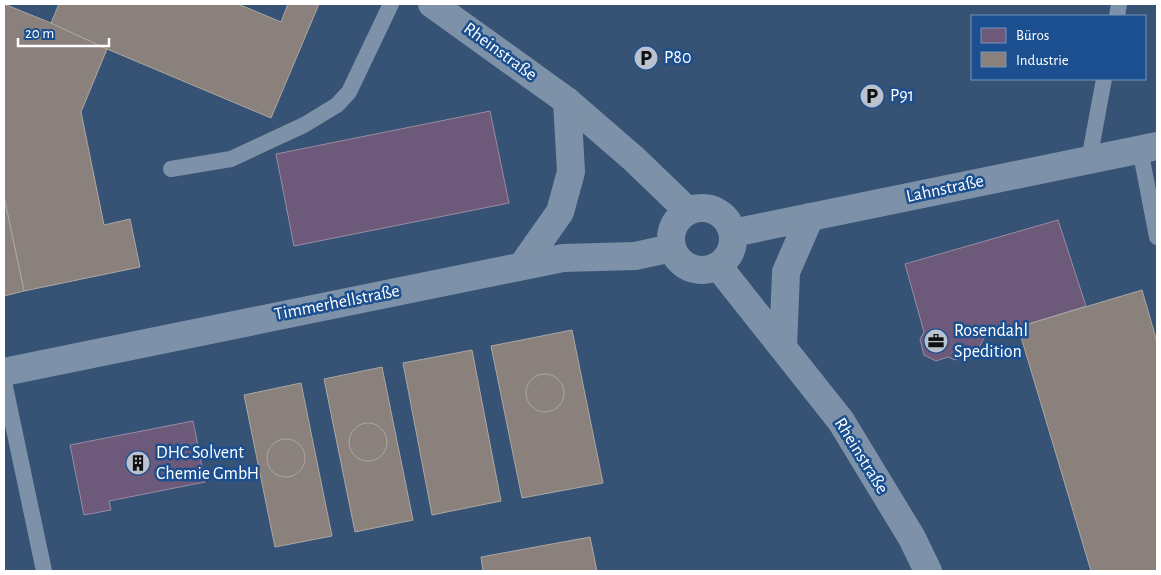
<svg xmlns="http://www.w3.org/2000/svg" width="1161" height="575" font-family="'Alegreya Sans',sans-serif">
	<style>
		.offices { fill: #6d597a; stroke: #998ba2 }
		.industry { fill: #8a817c; stroke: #ada7a3 }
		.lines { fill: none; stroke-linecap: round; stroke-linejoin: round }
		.service { stroke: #7d92a8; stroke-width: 16 }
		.minor { stroke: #7d92a8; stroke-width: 28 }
		.labels { text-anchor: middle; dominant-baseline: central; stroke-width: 5; stroke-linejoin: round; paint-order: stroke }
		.street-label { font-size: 18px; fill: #fff; stroke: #1b4f8f }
		.poi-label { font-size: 18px; fill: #fff; stroke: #1b4f8f; text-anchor: start }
	</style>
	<rect width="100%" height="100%" fill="#365274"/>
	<g class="offices">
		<polygon points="490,111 509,203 294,246 276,154"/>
		<polygon points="1058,220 1086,306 984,338 977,351 955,360 948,357 936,361 924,355 920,339 924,332 905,264"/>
		<polygon points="193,421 205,482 109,501 111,510 84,515 70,445"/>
	</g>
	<g class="industry">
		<polygon points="4,4 51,23 107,49 81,112 104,225 130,219 140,267 24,291 4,197"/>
		<polygon points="59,4 238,4 281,22 288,4 319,4 271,118 107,49 51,23"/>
		<polygon points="4,197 24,291 4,296"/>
		<polygon points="1142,290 1157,342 1157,571 1091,571 1018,327"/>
		<polygon points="572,330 603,483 522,498 491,346"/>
		<polygon points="472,350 501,501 432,515 403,363"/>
		<polygon points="382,367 413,520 355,532 324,379"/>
		<circle cx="545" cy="393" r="19"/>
		<polygon points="301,383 332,536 275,547 244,395"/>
		<circle cx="368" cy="442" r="19"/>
		<circle cx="286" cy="458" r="19"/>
		<polygon points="590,537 597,571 483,571 481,557"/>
	</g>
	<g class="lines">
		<g class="service">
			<polyline points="1117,16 1119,4"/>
			<polyline points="1140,149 1157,237"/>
			<polyline points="1089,160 1104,79"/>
			<polyline points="171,169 231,159 304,125 337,105 349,92 391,4"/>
			<polyline points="4,382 44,571"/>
		</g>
		<g class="minor">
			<polyline points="432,4 567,101 634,159 688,211"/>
			<circle cx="702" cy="239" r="31"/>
			<polyline points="733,233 1157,146"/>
			<polyline points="522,266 560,212 571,172 567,101"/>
			<polyline points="718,266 841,421 912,538 928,571"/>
			<polyline points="783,347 786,272 810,217"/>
			<polyline points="4,372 563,258 635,256 672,248"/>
		</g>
	</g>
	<defs>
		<symbol id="parking-disc" viewBox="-11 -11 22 22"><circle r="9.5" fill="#b9c2ce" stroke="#1b4f8f"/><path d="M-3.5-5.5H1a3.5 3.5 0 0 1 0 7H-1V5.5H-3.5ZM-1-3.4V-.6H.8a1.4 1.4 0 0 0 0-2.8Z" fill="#111"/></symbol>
		<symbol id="office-disc" viewBox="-11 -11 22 22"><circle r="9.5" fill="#b9c2ce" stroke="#1b4f8f"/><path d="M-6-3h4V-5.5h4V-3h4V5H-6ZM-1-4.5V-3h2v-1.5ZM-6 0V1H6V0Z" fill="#111"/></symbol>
		<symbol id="building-disc" viewBox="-11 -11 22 22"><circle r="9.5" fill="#b9c2ce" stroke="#1b4f8f"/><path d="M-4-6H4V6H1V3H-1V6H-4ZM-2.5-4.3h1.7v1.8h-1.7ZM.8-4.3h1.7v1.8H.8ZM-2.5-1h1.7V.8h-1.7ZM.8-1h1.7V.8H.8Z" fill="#111"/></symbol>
	</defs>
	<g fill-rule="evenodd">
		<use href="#parking-disc" x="632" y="44" width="28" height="28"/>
		<use href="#parking-disc" x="858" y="82" width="28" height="28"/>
		<use href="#office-disc" x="922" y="327" width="28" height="28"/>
		<use href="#building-disc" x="124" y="449" width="28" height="28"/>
	</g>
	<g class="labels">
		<g class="street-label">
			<text transform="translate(500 52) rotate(36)">Rheinstraße</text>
			<text transform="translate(945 189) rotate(-12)">Lahnstraße</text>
			<text transform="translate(337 303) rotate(-11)">Timmerhellstraße</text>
			<text transform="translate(861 456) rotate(58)">Rheinstraße</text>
		</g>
		<g class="poi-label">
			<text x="664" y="58">P80</text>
			<text x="890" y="96">P91</text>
			<text x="954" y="331">Rosendahl<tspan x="954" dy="21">Spedition</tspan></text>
			<text x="156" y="453">DHC Solvent<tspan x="156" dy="21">Chemie GmbH</tspan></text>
		</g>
	</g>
	<rect width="1161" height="575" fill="none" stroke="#ffffff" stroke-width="10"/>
	<rect x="971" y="15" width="175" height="65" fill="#1b4f8f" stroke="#7695bc"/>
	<rect x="981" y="28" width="25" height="15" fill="#6d597a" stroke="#7695bc"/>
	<text x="1016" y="40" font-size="15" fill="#ffffff">Büros</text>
	<rect x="981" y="52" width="25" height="15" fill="#8a817c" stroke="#7695bc"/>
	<text x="1016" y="65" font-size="15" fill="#ffffff">Industrie</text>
	<path d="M18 38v8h91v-8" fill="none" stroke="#ffffff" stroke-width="2.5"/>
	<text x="25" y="38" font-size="15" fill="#ffffff" stroke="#1b4f8f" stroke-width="4" paint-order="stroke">20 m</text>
</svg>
